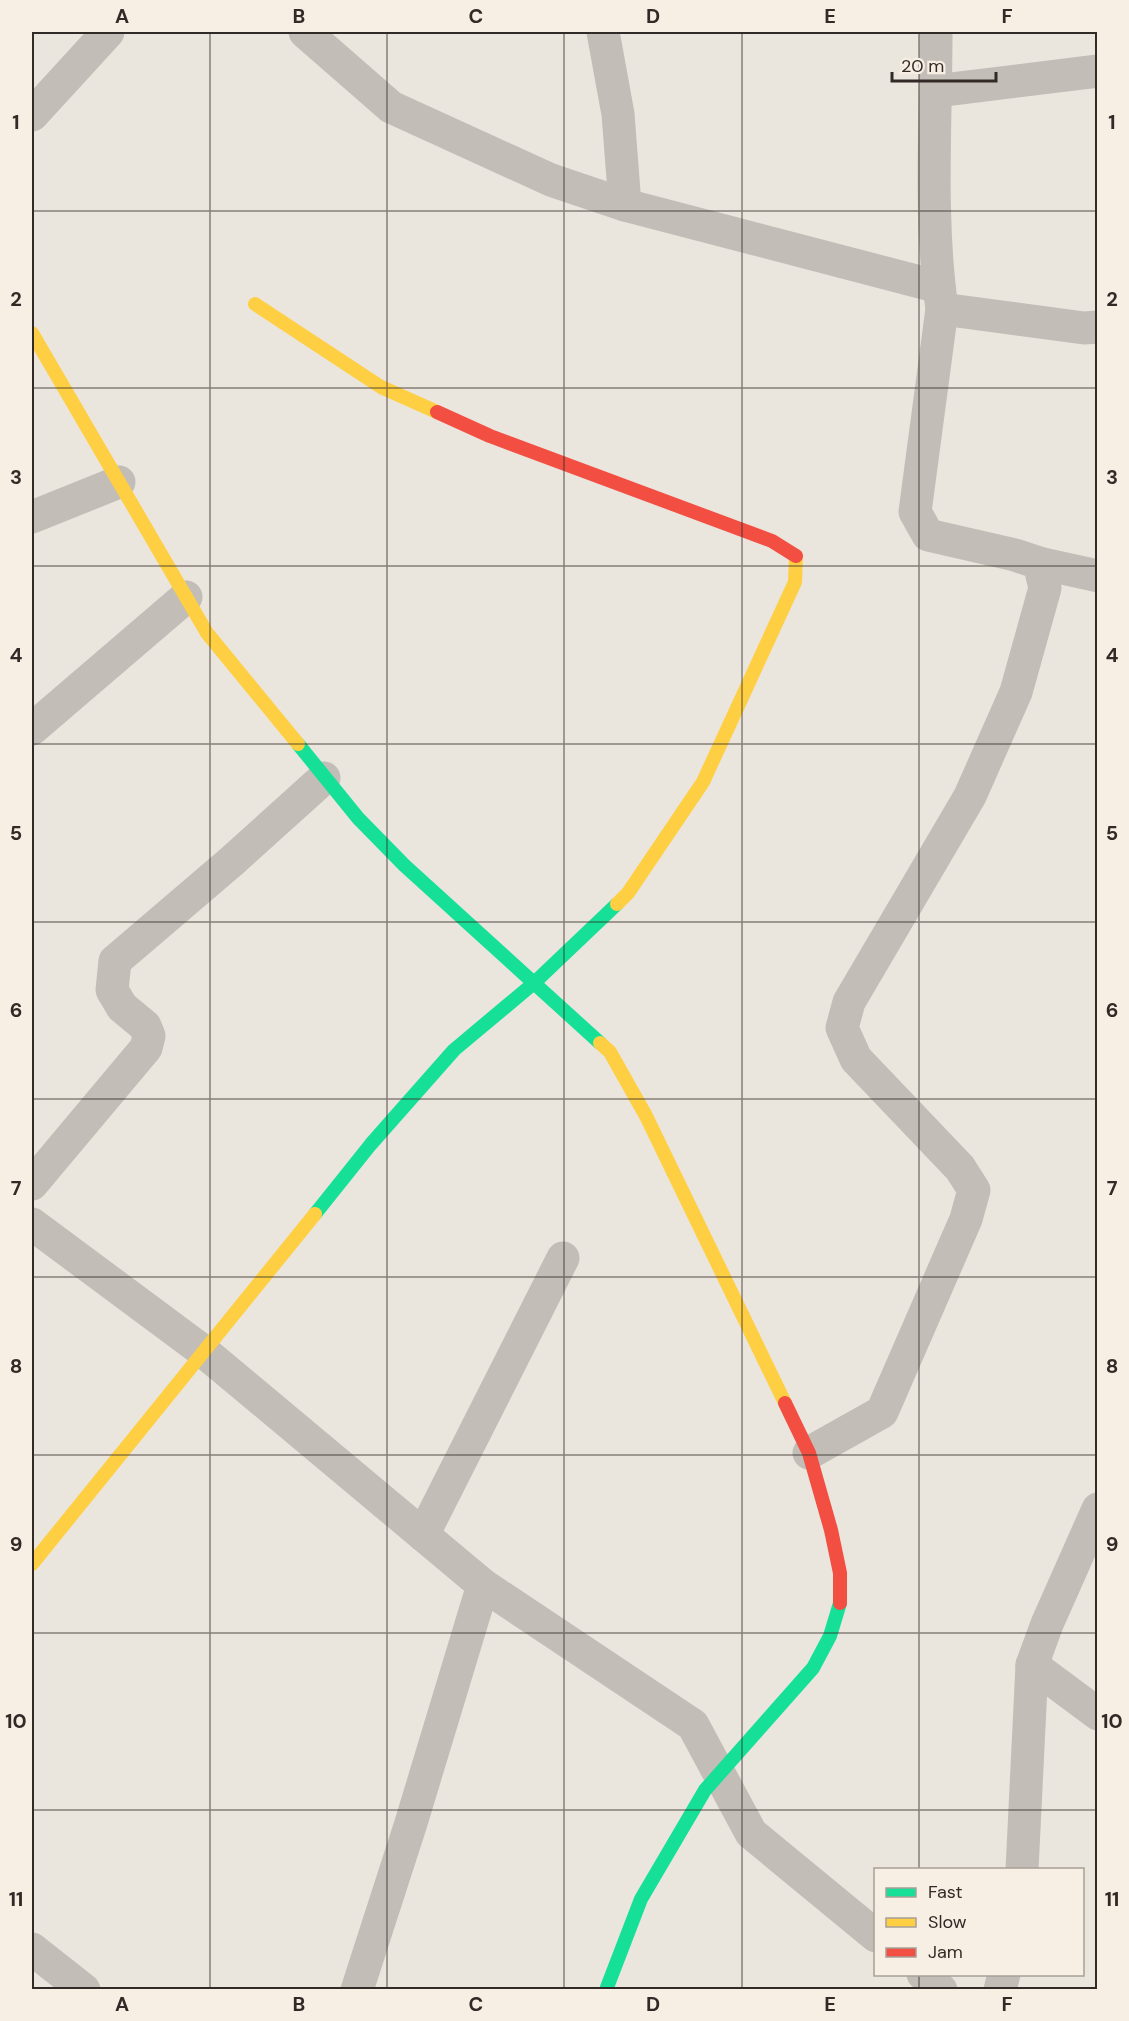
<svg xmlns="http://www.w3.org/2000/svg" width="1129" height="2021" font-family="'DM Sans',sans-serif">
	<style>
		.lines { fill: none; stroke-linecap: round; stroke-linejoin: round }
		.street { stroke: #c2bdb7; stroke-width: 33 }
		.fast { stroke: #16e098; stroke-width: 14 }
		.slow { stroke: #ffcf43; stroke-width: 14 }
		.jam { stroke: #f24e42; stroke-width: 14 }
		.grid { fill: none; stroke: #322a26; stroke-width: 1.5; stroke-opacity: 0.55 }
		.neatline { fill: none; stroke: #322a26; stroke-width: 2 }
		.grid-label { font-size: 20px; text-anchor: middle; font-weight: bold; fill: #322a26 }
	</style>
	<rect width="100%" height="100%" fill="#eae5dd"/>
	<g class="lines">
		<g class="street">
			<polyline points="305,32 391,107 551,180 625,205 939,287"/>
			<polyline points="603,32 618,114 625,205"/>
			<polyline points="936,91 1098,71"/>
			<polyline points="32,115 108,32"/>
			<polyline points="942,309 1084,328 1098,327"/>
			<polyline points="32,517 119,482"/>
			<polyline points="1039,563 1098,576"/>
			<polyline points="32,729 186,597"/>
			<polyline points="32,1184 146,1048 149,1036 145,1026 122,1007 112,990 115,961 232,861 324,778"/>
			<polyline points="32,1224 203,1351 483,1585 693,1725 751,1833 876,1936"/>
			<path d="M809,1453L882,1412L966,1219L974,1190L960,1168L856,1059L842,1028L849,1002L970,796L1016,692L1045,588L1039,563L1015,555L928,535L915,512L942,309C929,217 936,124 936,32"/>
			<polyline points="423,1535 563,1258"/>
			<polyline points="1032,1665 1098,1714"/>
			<polyline points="1022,1870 1032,1665 1047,1624 1098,1509"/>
			<polyline points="32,1949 84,1990"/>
			<polyline points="923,1974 941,1990"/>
			<polyline points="357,1990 411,1823 483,1585"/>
			<polyline points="1000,1990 1004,1974"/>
		</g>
		<g class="fast">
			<polyline points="298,744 358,818 404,865 600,1043"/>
			<polyline points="315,1214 371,1144 454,1050 534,983 617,904"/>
			<polyline points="606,1990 641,1899 705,1790 813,1668 830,1636 840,1603"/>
		</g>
		<g class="slow">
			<polyline points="255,304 381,387 437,412"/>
			<polyline points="32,333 207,633 298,744"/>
			<polyline points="617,904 628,893 703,782 795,582 796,556"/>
			<polyline points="600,1043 610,1052 646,1116 785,1403"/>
			<polyline points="32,1564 315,1214"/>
		</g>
		<g class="jam">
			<polyline points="437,412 490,436 772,541 796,556"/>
			<polyline points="785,1403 809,1453 831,1530 840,1573 840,1603"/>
		</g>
	</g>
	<path class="grid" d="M210,32V1990M387,32V1990M564,32V1990M742,32V1990M919,32V1870M32,211H1098M32,388H1098M32,566H1098M32,744H1098M32,922H1098M32,1099H1098M32,1277H1098M32,1455H1098M32,1633H1098M32,1810H1098M919,1974V1990"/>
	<rect width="1129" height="2021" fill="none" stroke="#f7efe3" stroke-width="66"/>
	<rect x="874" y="1868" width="210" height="108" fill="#f7efe3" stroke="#a8a097" stroke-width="1.5"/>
	<rect x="886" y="1888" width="30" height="9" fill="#16e098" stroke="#a8a097" stroke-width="1.5"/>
	<text x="928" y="1898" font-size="18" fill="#322a26">Fast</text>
	<rect x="886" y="1918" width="30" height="9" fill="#ffcf43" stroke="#a8a097" stroke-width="1.5"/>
	<text x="928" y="1928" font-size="18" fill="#322a26">Slow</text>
	<rect x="886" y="1948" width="30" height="9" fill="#f24e42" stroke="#a8a097" stroke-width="1.5"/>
	<text x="928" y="1958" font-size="18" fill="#322a26">Jam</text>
	<path d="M892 72v9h104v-9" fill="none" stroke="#322a26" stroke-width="3"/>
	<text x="901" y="72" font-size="18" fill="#322a26" stroke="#f7efe3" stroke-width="4.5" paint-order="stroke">20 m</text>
	<rect x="33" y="33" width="1063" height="1955" class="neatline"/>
	<g class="grid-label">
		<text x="122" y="23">A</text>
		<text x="299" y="23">B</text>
		<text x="476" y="23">C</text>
		<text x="653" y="23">D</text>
		<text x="830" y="23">E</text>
		<text x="1007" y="23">F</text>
		<text x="16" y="129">1</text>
		<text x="1112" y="129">1</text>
		<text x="16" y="306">2</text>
		<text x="1112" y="306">2</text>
		<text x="16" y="484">3</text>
		<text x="1112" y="484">3</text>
		<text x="16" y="662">4</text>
		<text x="1112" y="662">4</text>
		<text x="16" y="840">5</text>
		<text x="1112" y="840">5</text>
		<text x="16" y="1017">6</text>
		<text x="1112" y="1017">6</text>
		<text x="16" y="1195">7</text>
		<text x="1112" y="1195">7</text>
		<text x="16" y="1373">8</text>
		<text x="1112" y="1373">8</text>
		<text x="16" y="1551">9</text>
		<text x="1112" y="1551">9</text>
		<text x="16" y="1728">10</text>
		<text x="1112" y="1728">10</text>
		<text x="16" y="1906">11</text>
		<text x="1112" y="1906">11</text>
		<text x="122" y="2011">A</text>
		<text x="299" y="2011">B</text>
		<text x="476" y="2011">C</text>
		<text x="653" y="2011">D</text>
		<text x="830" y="2011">E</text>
		<text x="1007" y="2011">F</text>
	</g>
</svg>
